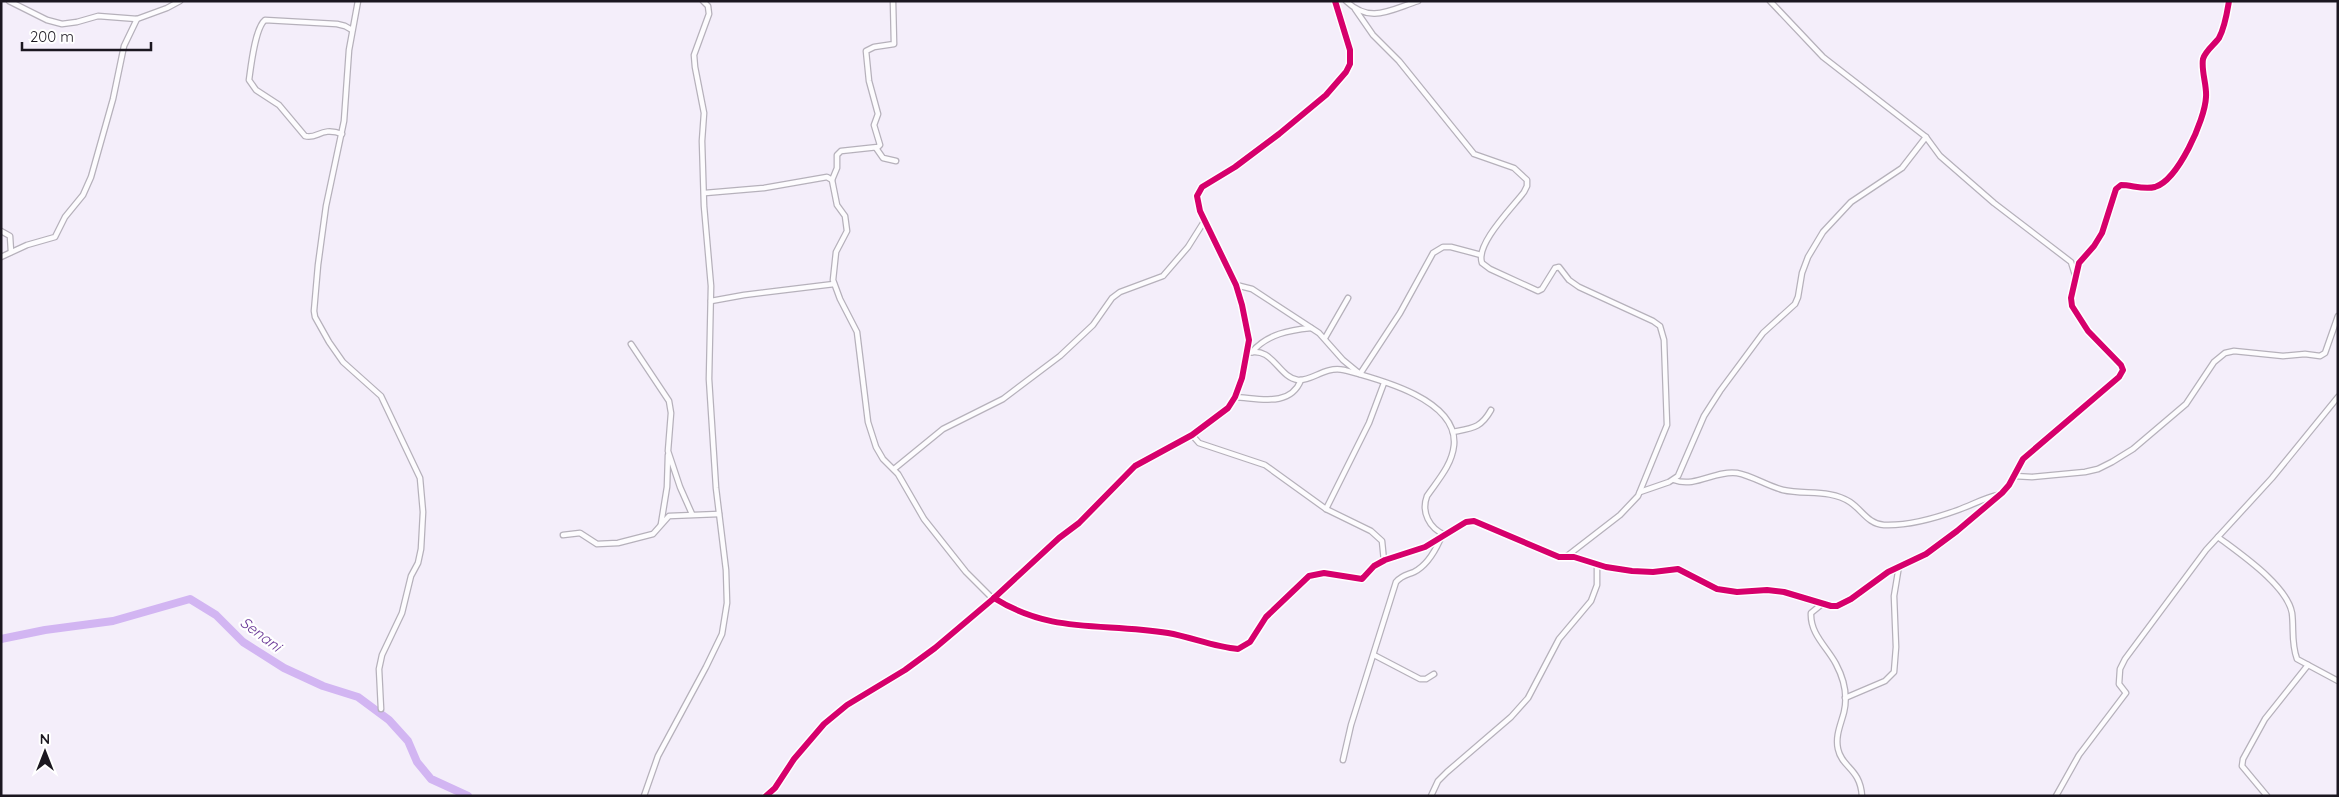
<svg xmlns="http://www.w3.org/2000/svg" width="2339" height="797" font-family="Quicksand,sans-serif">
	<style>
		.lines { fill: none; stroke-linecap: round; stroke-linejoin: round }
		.river { stroke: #d2b5f2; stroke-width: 8 }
		.street-casing { stroke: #b6b1bb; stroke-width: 7 }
		.street { stroke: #fdfcfe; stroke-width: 4.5 }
		.cycleway-casing { stroke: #fff; stroke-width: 9 }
		.cycleway { stroke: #d6006c; stroke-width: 6 }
		.labels { text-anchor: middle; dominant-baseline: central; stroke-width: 4.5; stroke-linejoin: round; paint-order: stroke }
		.water-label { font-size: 15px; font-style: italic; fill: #6b3997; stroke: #fff }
	</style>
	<rect width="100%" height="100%" fill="#f4eefa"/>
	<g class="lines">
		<polyline class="river" points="1,639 45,630 113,621 190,599 216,615 243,642 284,668 323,686 358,697 389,720 408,741 417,762 431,779 468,796"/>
		<defs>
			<g id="street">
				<polyline points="9,1 47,20 62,24 77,22 98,16 137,19 167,8 180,1"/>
				<polyline points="358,1 349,50 344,121 326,206 318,265 314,311 315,317 329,342 343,362 381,396 420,478 423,512 421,549 418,563 411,576 402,613 382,655 379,669 381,709"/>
				<path d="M1346,1C1370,24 1390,10 1418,1"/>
				<polyline points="1770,1 1823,57 1926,137 1940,156 1994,203 2071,262 2075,275"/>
				<path d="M1355,9L1373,35L1399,61L1474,154L1514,168L1527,180V186L1524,192C1513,207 1475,244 1482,263L1490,269L1538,291L1542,289L1555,268L1559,267L1569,280L1579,287L1653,321L1660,326L1664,340L1667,425L1638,496L1620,515L1567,556"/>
				<path d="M342,134C321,126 317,140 305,136L279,105L256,90L249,80C251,66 255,28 265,20L337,24L345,26L352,30"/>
				<polyline points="876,148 883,158 896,161"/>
				<polyline points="832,180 837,168 837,155 841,151 878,147 880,145 874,125 878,114 869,81 866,51 874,47 894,44 893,1"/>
				<polyline points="705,193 764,188 827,177 832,180 837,205 845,216 847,231 836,252 833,280 840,299 857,332 868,422 876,447 883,459 898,474 924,519 966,572 993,599"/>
				<polyline points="1,231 10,236 11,252"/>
				<polyline points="1,257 27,245 55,237 65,217 83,195 91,177 113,99 124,46 137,19"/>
				<polyline points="1236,285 1252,289 1319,333 1343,360 1360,374 1400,313 1433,253 1443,247 1451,247 1481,255"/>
				<polyline points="711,301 744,295 834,284"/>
				<polyline points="1325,338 1348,298"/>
				<polyline points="631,344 669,401 671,413 668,451 680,487 692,514"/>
				<path d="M1252,352C1267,334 1290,330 1311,328"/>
				<path d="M1248,353C1273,346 1278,377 1298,380C1313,381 1324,366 1344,370C1378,379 1458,399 1454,445C1452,465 1438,480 1427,496C1421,512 1429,528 1445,535"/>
				<path d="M1235,397C1258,398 1290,408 1301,380"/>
				<path d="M1453,432C1473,428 1481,428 1491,410"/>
				<polyline points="1192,435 1199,443 1265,465 1326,509 1371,531 1382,541 1384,561"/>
				<polyline points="894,469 943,429 1003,399 1060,356 1093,325 1112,298 1120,292 1163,276 1188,247 1205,220"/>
				<polyline points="2014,476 2032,477 2085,472 2098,469 2112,462 2133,449 2186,404 2214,362 2225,353 2234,351 2283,356 2305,354 2320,356 2325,353 2338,316"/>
				<path d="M1674,480C1696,488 1715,470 1737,473C1753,476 1767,486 1783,490C1805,495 1830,489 1850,502C1862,510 1868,524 1884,525C1908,526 1936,518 1958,510C1972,505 1984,498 1998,495"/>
				<polyline points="1640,492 1669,482 1678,476 1704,416 1720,391 1763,333 1795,304 1798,297 1802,273 1808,257 1823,232 1851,202 1902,168 1926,137"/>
				<polyline points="1326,509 1369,423 1384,383"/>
				<polyline points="661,524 667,487 668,455"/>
				<polyline points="563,535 580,533 597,544 618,543 653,534 669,516 719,514"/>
				<path d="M2218,537C2239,553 2287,585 2292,613C2294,629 2291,643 2297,659L2338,681"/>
				<path d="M994,598C1053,635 1104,622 1168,633C1191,637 1214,647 1238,649L1250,642L1266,617L1309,576L1324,573L1362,579L1374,566L1385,560L1425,547L1466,522L1474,521L1559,557H1574L1606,567L1632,571L1653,572L1678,569L1717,589L1737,592L1767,590L1784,592L1831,606H1837L1851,599L1888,572L1926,554L1957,531L2002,493L2009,485L2023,459L2119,377L2123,370L2121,365L2088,331L2072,306L2071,298L2079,263L2094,246L2102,233L2116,189L2121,185C2132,185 2143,190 2155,187C2178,180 2205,120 2206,97C2207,85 2201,71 2203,59C2205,51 2215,44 2219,38C2225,27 2227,13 2229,1"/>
				<path d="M1822,604L1811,613C1810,634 1827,647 1836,664C1844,679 1848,695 1844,712C1841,724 1835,736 1838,749C1842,768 1860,768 1862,796"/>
				<polyline points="1374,655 1420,679 1426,679 1434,674"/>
				<polyline points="1845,698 1885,681 1894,672 1896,647 1894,596 1899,566"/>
				<path d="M1343,760L1351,725L1396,582C1402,575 1407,575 1414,572C1426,566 1435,551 1440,540"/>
				<polyline points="644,796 658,756 706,667 722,634 727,603 726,570 716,488 709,379 711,286 704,206 702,141 704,113 695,67 694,55 709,14 708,6 703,1"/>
				<polyline points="766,796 775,788 794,759 824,724 847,705 905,670 935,648 993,599 1059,538 1079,523 1135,466 1192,435 1228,408 1235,397 1242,378 1249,340 1242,305 1236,285 1200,211 1197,196 1202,187 1235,167 1279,134 1326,95 1346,72 1350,64 1350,50 1335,1"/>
				<polyline points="1431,796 1438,781 1447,772 1511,717 1528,698 1559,639 1591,601 1597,585 1597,565"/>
				<polyline points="2056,796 2079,755 2126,693 2119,684 2120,669 2125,659 2206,550 2272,478 2338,397"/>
				<polyline points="2267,796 2242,766 2243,759 2265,719 2308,665"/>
			</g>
		</defs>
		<use href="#street" class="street-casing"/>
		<use href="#street" class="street"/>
		<defs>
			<g id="cycleway">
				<path d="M994,598C1053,635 1104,622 1168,633C1191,637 1214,647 1238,649L1250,642L1266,617L1309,576L1324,573L1362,579L1374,566L1385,560L1425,547L1466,522L1474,521L1559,557H1574L1606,567L1632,571L1653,572L1678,569L1717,589L1737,592L1767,590L1784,592L1831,606H1837L1851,599L1888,572L1926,554L1957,531L2002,493L2009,485L2023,459L2119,377L2123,370L2121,365L2088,331L2072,306L2071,298L2079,263L2094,246L2102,233L2116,189L2121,185C2132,185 2143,190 2155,187C2178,180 2205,120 2206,97C2207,85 2201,71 2203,59C2205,51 2215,44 2219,38C2225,27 2227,13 2229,1"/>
				<polyline points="766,796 775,788 794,759 824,724 847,705 905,670 935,648 993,599 1059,538 1079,523 1135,466 1192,435 1228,408 1235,397 1242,378 1249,340 1242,305 1236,285 1200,211 1197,196 1202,187 1235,167 1279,134 1326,95 1346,72 1350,64 1350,50 1335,1"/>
			</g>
		</defs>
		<use href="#cycleway" class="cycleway-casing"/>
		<use href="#cycleway" class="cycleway"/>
	</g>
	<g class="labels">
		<g class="water-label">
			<text transform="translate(261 634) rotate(37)">Senani</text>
		</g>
	</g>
	<rect width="2339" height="797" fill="none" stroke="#1b1720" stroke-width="5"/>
	<g transform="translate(45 752)" stroke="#ffffff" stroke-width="4" paint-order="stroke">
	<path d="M0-4L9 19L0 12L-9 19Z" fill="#1b1720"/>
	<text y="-8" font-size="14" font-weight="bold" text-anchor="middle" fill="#1b1720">N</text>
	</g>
	<path d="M22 42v8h129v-8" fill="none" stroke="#1b1720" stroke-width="2.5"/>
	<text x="30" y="42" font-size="15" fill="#1b1720" stroke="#ffffff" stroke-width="4" paint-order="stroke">200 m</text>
</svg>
